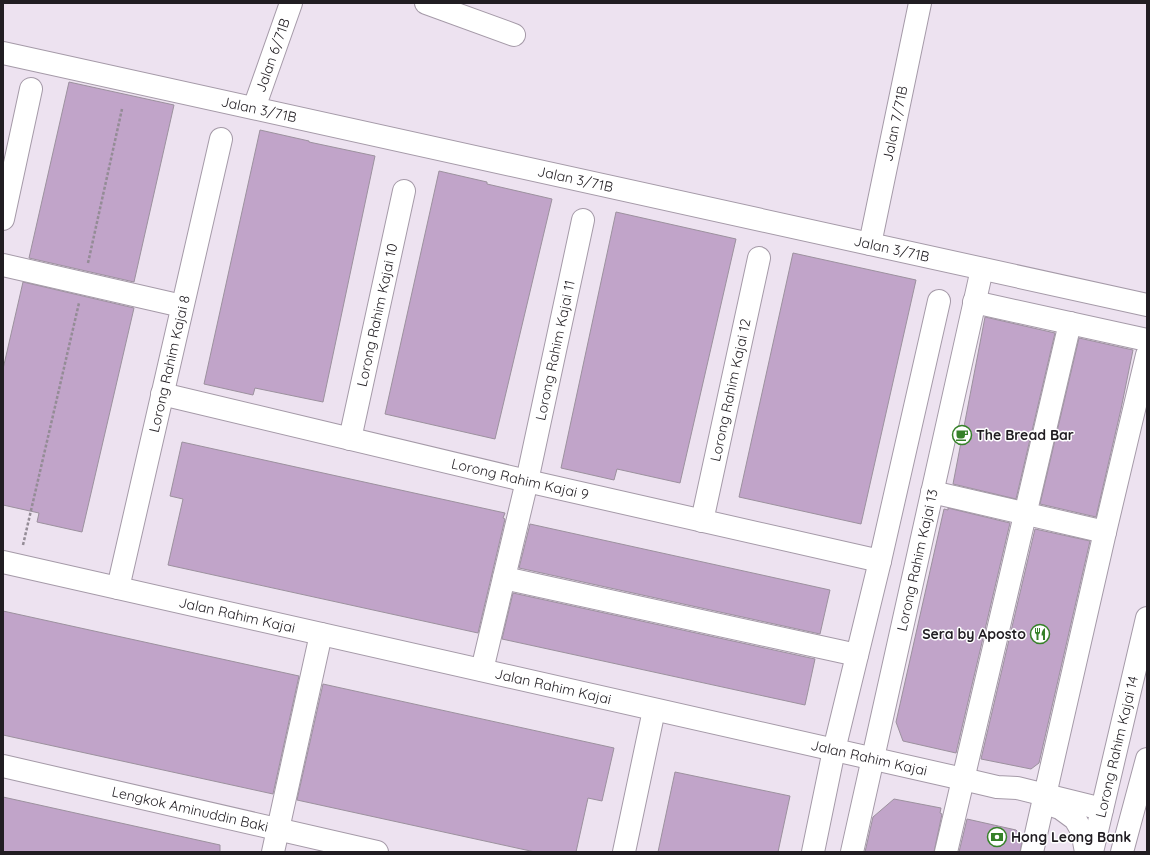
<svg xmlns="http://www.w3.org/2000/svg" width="1150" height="855" font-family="Quicksand,sans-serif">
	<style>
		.building { fill: #c1a4c9; stroke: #9c919e }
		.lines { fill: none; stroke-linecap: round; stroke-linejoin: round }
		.minor-casing { stroke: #a59aa8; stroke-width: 24 }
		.path { stroke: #948c96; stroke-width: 2.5; stroke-dasharray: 3 2; stroke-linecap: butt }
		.minor { stroke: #fff; stroke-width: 22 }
		.labels { text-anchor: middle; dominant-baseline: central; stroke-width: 3; stroke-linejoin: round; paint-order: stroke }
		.street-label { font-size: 14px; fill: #211d22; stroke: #fff }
		.poi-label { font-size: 14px; font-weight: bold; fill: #211d22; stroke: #fff; text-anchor: start }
	</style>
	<rect width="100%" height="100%" fill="#ede2f0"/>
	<g class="building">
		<polygon points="69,82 174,105 134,282 29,258"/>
		<polygon points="260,130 309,141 309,142 375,156 323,402 255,388 253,395 204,384"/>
		<polygon points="439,171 487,182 487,184 552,199 495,439 385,414"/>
		<polygon points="616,212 736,239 680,483 617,469 614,480 561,468"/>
		<polygon points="793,253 916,280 861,524 739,497"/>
		<polygon points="23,282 134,308 82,532 37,522 39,513 3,505 3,369"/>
		<polygon points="985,317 1055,333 1016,499 953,484"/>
		<polygon points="1079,338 1133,350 1121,409 1096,517 1040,504"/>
		<polygon points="182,442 505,513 503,518 505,519 478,633 168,565 183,499 170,496"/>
		<polygon points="948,508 1010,523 956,753 903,741 896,722 944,509 948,510"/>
		<polygon points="530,524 830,590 820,634 519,568"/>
		<polygon points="1035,529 1090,541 1039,763 1031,769 981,759"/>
		<polygon points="513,593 815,659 805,705 502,639"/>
		<polygon points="3,611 299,676 273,794 3,735"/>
		<polygon points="323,684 614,748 602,801 588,798 576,852 535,852 297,800"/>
		<polygon points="675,772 790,796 778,852 658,852"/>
		<polygon points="3,797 220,845 220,852 3,852"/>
		<polygon points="894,799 941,808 940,813 942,814 934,852 865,852 873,817"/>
		<polygon points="967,819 1016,830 1023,837 1020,852 959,852"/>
	</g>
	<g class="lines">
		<defs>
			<g id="minor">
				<polyline points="426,3 514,35"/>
				<path id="s1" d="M3,53L1147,305"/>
				<path id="s2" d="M254,108L291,3"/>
				<polyline points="3,219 31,89"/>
				<path id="s3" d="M870,244L920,3"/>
				<polyline points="3,265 182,306"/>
				<polyline points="974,302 1147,340"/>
				<path id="s4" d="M162,394L527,481L880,561"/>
				<path id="s5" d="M350,439L404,191"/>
				<polyline points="932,492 1105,532"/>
				<path id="s6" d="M702,521L759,258"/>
				<path id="s7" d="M3,562L963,779L997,787L1017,788L1102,809"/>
				<polyline points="504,578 857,655"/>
				<path id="s8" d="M118,588L221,139"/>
				<path id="s9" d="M482,670L527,481L583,220"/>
				<path id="s10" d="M3,766L377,852"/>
				<polyline points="1045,795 1105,532 1147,355"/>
				<polyline points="1048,804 1060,808 1075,819 1082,831 1086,852"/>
				<polyline points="273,852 321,634"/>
				<polyline points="624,852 654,710"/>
				<polyline points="813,852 834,750 880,561 939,301"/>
				<path id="s11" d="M852,852L982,269"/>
				<polyline points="946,852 1070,323"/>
				<polyline points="1032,852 1043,803"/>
				<path id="s12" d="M1092,852L1147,618"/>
				<polyline points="1122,852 1147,759"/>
			</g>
		</defs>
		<use href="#minor" class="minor-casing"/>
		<g class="path">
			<polyline points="88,263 122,109"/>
			<polyline points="23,545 79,303"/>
		</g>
		<use href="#minor" class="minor"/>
	</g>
	<defs>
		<symbol id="cafe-ring" viewBox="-11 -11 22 22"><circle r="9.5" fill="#fff" stroke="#368129" stroke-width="1.5"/><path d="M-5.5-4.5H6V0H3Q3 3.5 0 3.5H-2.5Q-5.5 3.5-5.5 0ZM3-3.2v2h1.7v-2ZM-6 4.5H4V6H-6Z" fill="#368129"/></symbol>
		<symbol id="restaurant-ring" viewBox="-11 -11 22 22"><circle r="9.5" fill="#fff" stroke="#368129" stroke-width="1.5"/><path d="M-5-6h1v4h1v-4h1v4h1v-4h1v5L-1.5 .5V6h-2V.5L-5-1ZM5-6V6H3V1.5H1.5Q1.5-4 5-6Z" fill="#368129"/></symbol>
		<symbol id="bank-ring" viewBox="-11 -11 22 22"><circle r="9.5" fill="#fff" stroke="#368129" stroke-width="1.5"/><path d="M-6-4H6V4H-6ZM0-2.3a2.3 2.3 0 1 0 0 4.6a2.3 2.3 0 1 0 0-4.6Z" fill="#368129"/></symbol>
	</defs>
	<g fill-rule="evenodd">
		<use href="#cafe-ring" x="951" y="424" width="22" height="22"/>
		<use href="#restaurant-ring" x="1029" y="623" width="22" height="22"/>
		<use href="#bank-ring" x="986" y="826" width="22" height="22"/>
	</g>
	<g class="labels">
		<g class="street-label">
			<text stroke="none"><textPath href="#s2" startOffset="56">Jalan 6/71B</textPath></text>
			<text stroke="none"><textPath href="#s1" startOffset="262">Jalan 3/71B</textPath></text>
			<text stroke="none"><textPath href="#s3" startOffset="123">Jalan 7/71B</textPath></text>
			<text stroke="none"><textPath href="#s1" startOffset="586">Jalan 3/71B</textPath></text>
			<text stroke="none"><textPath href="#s1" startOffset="910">Jalan 3/71B</textPath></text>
			<text stroke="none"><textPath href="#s5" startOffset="127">Lorong Rahim Kajai 10</textPath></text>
			<text stroke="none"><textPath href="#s9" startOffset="328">Lorong Rahim Kajai 11</textPath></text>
			<text stroke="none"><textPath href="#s8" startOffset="230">Lorong Rahim Kajai 8</textPath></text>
			<text stroke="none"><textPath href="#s6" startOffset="134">Lorong Rahim Kajai 12</textPath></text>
			<text stroke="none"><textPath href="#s4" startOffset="368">Lorong Rahim Kajai 9</textPath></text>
			<text stroke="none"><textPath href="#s11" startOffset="299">Lorong Rahim Kajai 13</textPath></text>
			<text stroke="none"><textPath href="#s7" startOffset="240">Jalan Rahim Kajai</textPath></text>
			<text stroke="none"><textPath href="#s7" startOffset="564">Jalan Rahim Kajai</textPath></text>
			<text stroke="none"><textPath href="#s12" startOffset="108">Lorong Rahim Kajai 14</textPath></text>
			<text stroke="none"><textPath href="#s7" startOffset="888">Jalan Rahim Kajai</textPath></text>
			<text stroke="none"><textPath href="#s10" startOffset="192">Lengkok Aminuddin Baki</textPath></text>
		</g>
		<g class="poi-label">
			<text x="976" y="435">The Bread Bar</text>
			<text x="1026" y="634" text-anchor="end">Sera by Aposto</text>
			<text x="1011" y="837">Hong Leong Bank</text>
		</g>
	</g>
	<rect width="1150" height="855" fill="none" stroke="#211d22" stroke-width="8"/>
</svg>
